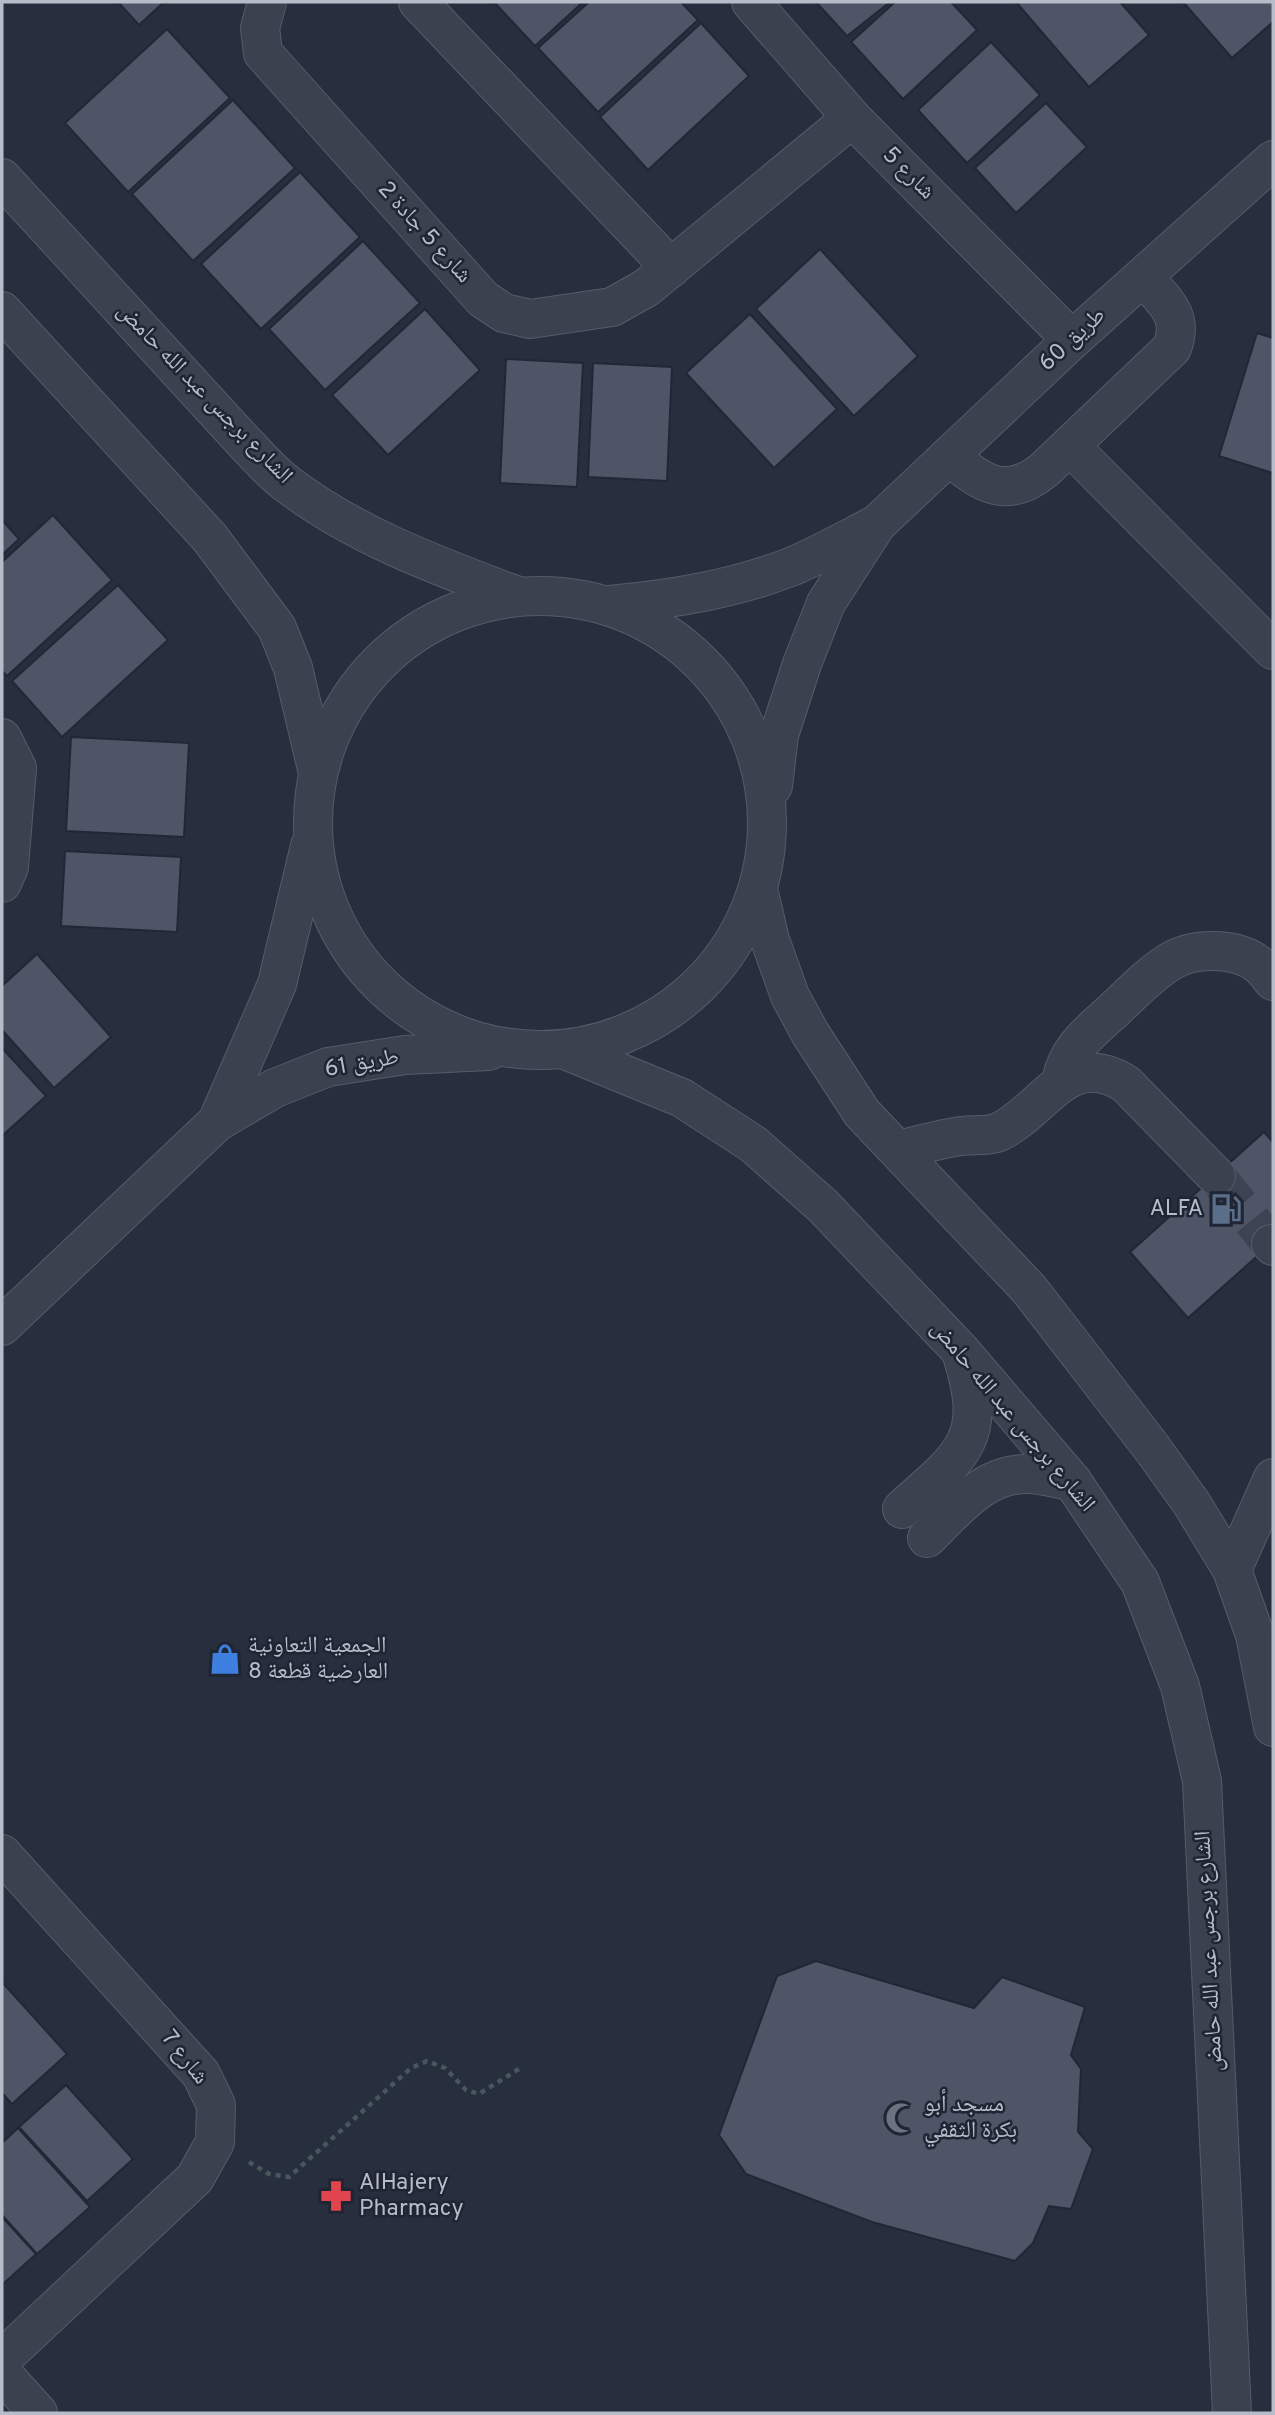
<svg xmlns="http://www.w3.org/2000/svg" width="1275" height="2415" font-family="Overpass,'Noto Naskh Arabic',sans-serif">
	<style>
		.building { fill: #4d5567; stroke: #222735; stroke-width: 2 }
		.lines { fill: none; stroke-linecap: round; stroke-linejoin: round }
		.minor-tunnel { stroke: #3d4353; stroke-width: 38; stroke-dasharray: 38 19; stroke-linecap: butt }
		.minor-casing { stroke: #565c69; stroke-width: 40 }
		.path { stroke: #47575c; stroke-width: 4.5; stroke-dasharray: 5 5; stroke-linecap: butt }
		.minor { stroke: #3b414e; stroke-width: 38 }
		.labels { text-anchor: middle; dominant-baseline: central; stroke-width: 5; stroke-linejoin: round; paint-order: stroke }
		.street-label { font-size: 23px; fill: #b7bcc9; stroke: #202534 }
		.poi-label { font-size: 23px; fill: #b7bcc9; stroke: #202534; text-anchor: start }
	</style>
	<rect width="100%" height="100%" fill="#272e3e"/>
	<g class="building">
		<polygon points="118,2 164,2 139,25"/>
		<polygon points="494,2 583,2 535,46"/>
		<polygon points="589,2 681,2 698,20 598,112 538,48"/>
		<polygon points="816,2 890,2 847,36"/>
		<polygon points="895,2 951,2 977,30 903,99 851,42"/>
		<polygon points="1016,2 1120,2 1149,35 1089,87"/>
		<polygon points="1183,2 1273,2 1273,22 1232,58"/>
		<polygon points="701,23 749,76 648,170 600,117"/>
		<polygon points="167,29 230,98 128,192 65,123"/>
		<polygon points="991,42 1040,95 967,163 918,110"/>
		<polygon points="233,100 295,168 193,261 132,194"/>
		<polygon points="1046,103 1087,147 1016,213 975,168"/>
		<polygon points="300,172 360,237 261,329 201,264"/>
		<polygon points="363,241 420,303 325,390 269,329"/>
		<polygon points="820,249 918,356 854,416 756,309"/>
		<polygon points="425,309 480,370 388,455 332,395"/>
		<polygon points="750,314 837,409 774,468 686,373"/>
		<polygon points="1257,333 1273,338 1273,473 1219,456"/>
		<polygon points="506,359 583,363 577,487 500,483"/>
		<polygon points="593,363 672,367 667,481 588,477"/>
		<polygon points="53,515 112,580 7,676 2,671 2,562"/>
		<polygon points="2,520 19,539 2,555"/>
		<polygon points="118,585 168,640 62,737 12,681"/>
		<polygon points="71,737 189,743 184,837 66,831"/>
		<polygon points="65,851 181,857 177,932 61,926"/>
		<polygon points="37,954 111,1037 54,1088 2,1030 2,986"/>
		<polygon points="2,1048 46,1096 2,1136"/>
		<polygon points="1264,1132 1273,1142 1273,1242 1188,1318 1130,1252"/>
		<polygon points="816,1961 974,2008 1002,1977 1085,2007 1071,2055 1081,2069 1078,2132 1093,2149 1071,2209 1049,2206 1033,2243 1015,2261 872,2222 746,2174 719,2135 777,1976"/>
		<polygon points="2,1982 67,2054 12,2104 2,2093"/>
		<polygon points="66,2085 133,2159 87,2201 19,2127"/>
		<polygon points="18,2128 90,2207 37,2254 2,2215 2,2143"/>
		<polygon points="2,2217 36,2254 2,2285"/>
	</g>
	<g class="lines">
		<polyline class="minor-tunnel" points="1216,1176 1271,1244"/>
		<defs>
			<g id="minor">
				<polyline points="267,2 260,28 263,53 483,299 504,313 530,319 612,307 646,288 852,118"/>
				<polyline points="418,2 671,268"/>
				<polyline points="751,2 852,118 1072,340"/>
				<path d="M2,178L244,442C258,456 271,472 286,483C355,536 438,566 518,596"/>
				<polyline points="2,311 210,538 277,628 293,668 318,773"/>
				<polyline points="1070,446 1273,650"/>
				<path d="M949,456C981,483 1006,501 1044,470L1172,348C1185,314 1163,300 1143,277"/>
				<circle cx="540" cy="823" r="227"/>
				<path d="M610,605C673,599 735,589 793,566C821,554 848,539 875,525"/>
				<polyline points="2,738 17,768 9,867 2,883"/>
				<polyline points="773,786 779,735 802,664 826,603 877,524 1072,340 1273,160"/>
				<polyline points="758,889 770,940 790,996 810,1033 862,1113 1029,1289 1152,1448 1192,1504 1232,1570 1255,1635 1273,1727"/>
				<polyline points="565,1050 682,1098 753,1144 823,1206 960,1350 1072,1481 1140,1582 1180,1686 1202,1781 1232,2413"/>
				<path d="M1061,1082C1067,1048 1090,1032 1114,1010C1132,993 1150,974 1171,961C1195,947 1237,947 1259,965C1264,969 1269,976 1273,981"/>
				<polyline points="217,1122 277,984 310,846"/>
				<path d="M899,1150C919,1145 940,1139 961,1136C973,1134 988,1137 999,1132C1045,1110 1068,1047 1126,1084L1216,1176"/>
				<polyline points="1271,1244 1273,1246"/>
				<polyline points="2,1326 217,1122 275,1088 328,1067 405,1055 489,1051"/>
				<path d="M902,1509C922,1490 955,1466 966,1441C979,1415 970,1381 962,1355"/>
				<path d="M927,1538C956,1510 984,1473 1027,1474C1042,1474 1057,1479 1072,1481"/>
				<polyline points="1232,1570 1273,1478"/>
				<polyline points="2,1854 201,2074 216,2105 215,2142 195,2178 2,2359"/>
				<polyline points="2,2373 38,2413"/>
			</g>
		</defs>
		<use href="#minor" class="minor-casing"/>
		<polyline class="path" points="249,2162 269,2174 289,2177 411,2068 427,2061 445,2068 466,2090 479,2094 522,2067"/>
		<use href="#minor" class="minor"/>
	</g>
	<defs>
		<symbol id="fuel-bare" viewBox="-9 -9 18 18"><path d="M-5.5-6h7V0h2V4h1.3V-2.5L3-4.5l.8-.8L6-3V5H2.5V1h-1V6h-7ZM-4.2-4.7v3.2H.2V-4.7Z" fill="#5c6f8a" stroke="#202534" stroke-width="2.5" paint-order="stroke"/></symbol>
		<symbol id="shop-bare" viewBox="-9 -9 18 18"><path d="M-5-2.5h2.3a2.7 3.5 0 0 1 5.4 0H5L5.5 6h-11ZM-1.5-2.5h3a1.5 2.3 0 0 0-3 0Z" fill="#3f7fe0" stroke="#202534" stroke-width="2.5" paint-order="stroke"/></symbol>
		<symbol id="mosque-bare" viewBox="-9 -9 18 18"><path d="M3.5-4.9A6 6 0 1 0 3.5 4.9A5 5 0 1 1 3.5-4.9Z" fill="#6b7280" stroke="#202534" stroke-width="2.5" paint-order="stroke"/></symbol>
		<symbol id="pharmacy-bare" viewBox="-9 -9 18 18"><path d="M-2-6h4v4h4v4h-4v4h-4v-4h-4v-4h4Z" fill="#e0444e" stroke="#202534" stroke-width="2.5" paint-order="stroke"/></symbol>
	</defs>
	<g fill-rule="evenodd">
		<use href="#fuel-bare" x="1204" y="1187" width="44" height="44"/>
		<use href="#shop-bare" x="203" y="1637" width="44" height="44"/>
		<use href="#mosque-bare" x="879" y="2096" width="44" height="44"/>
		<use href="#pharmacy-bare" x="314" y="2174" width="44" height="44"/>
	</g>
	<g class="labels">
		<g class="street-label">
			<text transform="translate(908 174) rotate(45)">شارع 5</text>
			<text transform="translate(424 233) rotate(48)">شارع 5 جادة 2</text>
			<text transform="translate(1073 340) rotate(-43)">طريق 60</text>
			<text transform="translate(204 394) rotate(46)">الشارع برجس عبد الله حامض</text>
			<text transform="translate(362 1064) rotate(-10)">طريق 61</text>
			<text transform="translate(1012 1417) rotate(50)">الشارع برجس عبد الله حامض</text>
			<text transform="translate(1210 1951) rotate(-93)">الشارع برجس عبد الله حامض</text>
			<text transform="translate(184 2058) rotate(52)">شارع 7</text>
		</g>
		<g class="poi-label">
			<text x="1203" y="1209" text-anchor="end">ALFA</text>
			<text x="248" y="1646">الجمعية التعاونية<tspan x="248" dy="26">العارضية قطعة 8</tspan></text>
			<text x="924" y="2105">مسجد أبو<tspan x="924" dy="26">بكرة الثقفي</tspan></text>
			<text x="359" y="2183">AlHajery<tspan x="359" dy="26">Pharmacy</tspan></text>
		</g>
	</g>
	<rect width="1275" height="2415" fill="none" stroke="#b7bcc9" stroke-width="7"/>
</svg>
